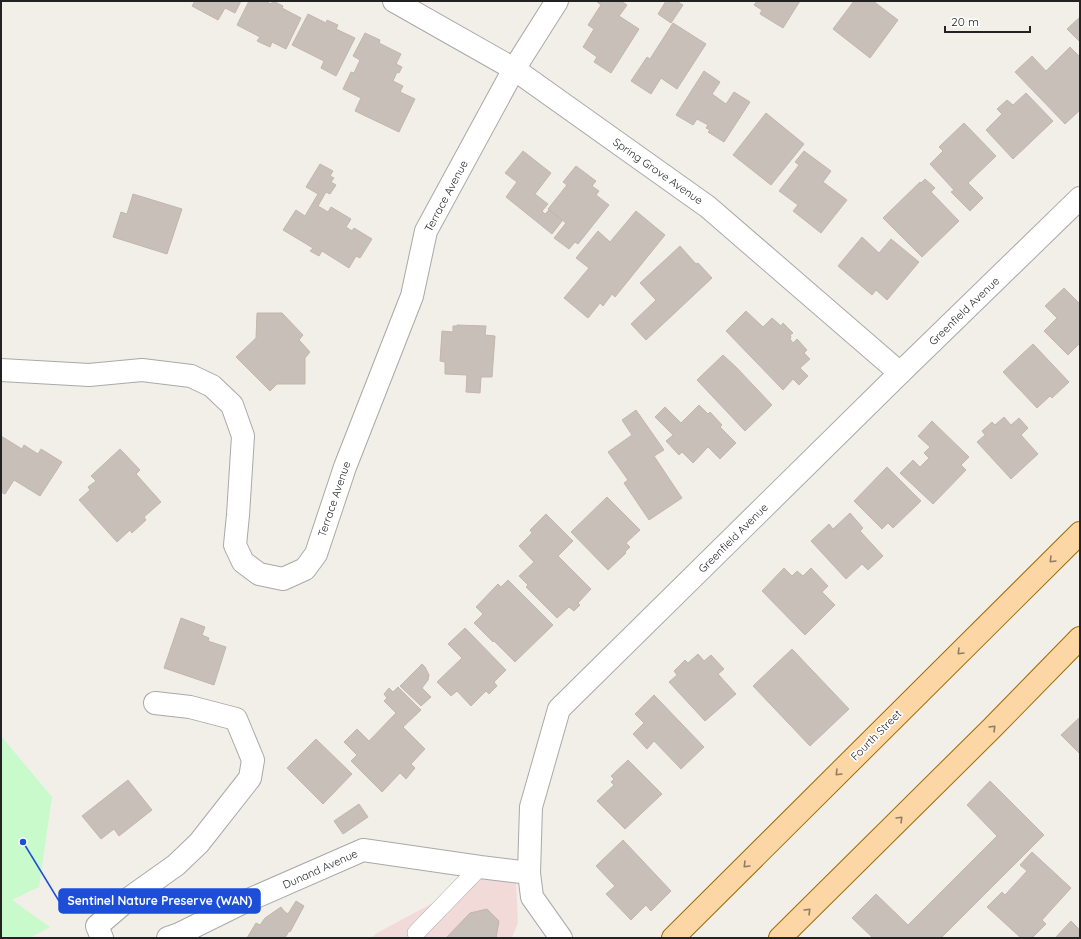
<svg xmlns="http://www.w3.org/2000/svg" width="1081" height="939" font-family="Quicksand,sans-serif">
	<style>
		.commercial { fill: #f2dad9 }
		.park { fill: #c8facc }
		.building { fill: #c7bfb8; stroke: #c4b6ab }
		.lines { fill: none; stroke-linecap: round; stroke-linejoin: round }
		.lane-casing { stroke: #a9a9a9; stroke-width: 18 }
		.street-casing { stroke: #a9a9a9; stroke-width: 24 }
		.primary-casing { stroke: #a06b00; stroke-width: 24 }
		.lane { stroke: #fff; stroke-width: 17 }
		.street { stroke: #fff; stroke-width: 22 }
		.primary { stroke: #fcd6a4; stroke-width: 22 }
		.oneway { stroke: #8f7c63 }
		.labels { text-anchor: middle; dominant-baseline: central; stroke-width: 3.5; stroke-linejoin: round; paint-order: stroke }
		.street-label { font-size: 11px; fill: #222; stroke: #fff }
		.leader { fill: none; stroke: #1d4ed8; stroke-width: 1.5 }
		.callout-dot { fill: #1d4ed8; stroke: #fff; stroke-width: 1.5 }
		.callout { fill: #1d4ed8; stroke: #1d4ed8; stroke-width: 1.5 }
		.callout-label { font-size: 12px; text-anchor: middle; font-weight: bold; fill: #fff }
	</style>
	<rect width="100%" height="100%" fill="#f2efe9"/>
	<polygon class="commercial" points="481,877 516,881 518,923 512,938 371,938 377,933"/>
	<polygon class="park" points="1,736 52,797 39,887 12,900 50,927 30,938 1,938"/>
	<g class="building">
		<polygon points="195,1 241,1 235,13 225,8 218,20 192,6"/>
		<polygon points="249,1 265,1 271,4 273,1 283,6 282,8 301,18 286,49 272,42 270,47 257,41 260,37 237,25"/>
		<polygon points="596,1 621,1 627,5 619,16 639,29 611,73 594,62 597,57 583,47 594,29 588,25 601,5"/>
		<polygon points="666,1 676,1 683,5 671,23 658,14"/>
		<polygon points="757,1 800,1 783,28 760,14 762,10 754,5"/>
		<polygon points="854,1 873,1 898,20 870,58 833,29"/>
		<polygon points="308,14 326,23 327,20 338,25 336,29 355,38 336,76 321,68 324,61 292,45"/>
		<polygon points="1080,17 1080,42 1067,29"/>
		<polygon points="673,23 706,44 677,89 661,78 651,94 631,81 647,57 650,59"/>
		<polygon points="365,33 380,40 379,43 401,54 396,64 402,67 399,73 397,72 393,81 403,86 400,92 415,99 399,132 355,111 361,98 343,89 351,72 354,73 360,60 353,56"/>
		<polygon points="1070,47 1080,57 1080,110 1065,124 1015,72 1032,56 1046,71"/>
		<polygon points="704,71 720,82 712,94 726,104 734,92 750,102 724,142 708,132 710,130 706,128 708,125 697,119 693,125 676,115"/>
		<polygon points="1026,93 1053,121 1013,159 986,130 1002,114 997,109 1007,100 1013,105"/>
		<polygon points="766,113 804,144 771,185 733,155"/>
		<polygon points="964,123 996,156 968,183 983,198 970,211 951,192 954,190 930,164 943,151 939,147"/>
		<polygon points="523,151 551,173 535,194 548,204 542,211 545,214 549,210 562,221 552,234 506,197 517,182 505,173"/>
		<polygon points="804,151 831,171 823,182 847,200 821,233 793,211 798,205 779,191 799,165 795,162"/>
		<polygon points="320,164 333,171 330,176 334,178 331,182 336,185 330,194 326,192 318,206 328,212 331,207 351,219 346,227 352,231 354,228 372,239 360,258 356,256 349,268 322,251 319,256 310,251 313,248 283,230 296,210 305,216 318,194 306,187"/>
		<polygon points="576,166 596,181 592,186 599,191 596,195 609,205 578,244 575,242 569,249 554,238 566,223 548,209 567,185 563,182"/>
		<polygon points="925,179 935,188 931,192 959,221 922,257 883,218 920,182 921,183"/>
		<polygon points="133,194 182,209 167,254 113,237 121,212 127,214"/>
		<polygon points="636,211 665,235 615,297 612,294 603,306 600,303 588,318 564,298 589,268 576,258 598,231 610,242"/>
		<polygon points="862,237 879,253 891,239 919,262 887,300 876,290 872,295 838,266"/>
		<polygon points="680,246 696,264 698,263 712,278 646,340 631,324 656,300 640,283"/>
		<polygon points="1064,288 1080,304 1080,343 1068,355 1044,331 1057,318 1045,306"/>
		<polygon points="746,311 763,327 772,318 781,326 783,323 793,333 790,335 791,337 790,339 793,343 797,339 807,350 804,353 810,359 800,368 808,376 799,385 793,379 783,390 726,331"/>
		<polygon points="257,313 282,313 303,335 299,340 310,352 305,358 305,384 277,384 270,391 236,357 256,338"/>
		<polygon points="457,325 486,326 485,335 495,336 492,377 481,377 480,393 466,392 467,375 445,374 445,362 440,361 442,331 453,332 453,326 457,326"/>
		<polygon points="1033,344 1069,382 1052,398 1050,396 1037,408 1003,372"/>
		<polygon points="723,355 736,367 772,405 745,431 697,380"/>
		<polygon points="699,405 708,414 710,412 722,425 720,427 736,443 720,459 708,447 693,463 682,452 679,455 666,441 673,435 655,417 665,407 681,423"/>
		<polygon points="636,410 664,450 654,456 682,498 649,520 624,483 628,480 608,452 632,435 622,420"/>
		<polygon points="1004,417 1011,425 1019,418 1028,428 1021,435 1038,454 1011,479 977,442 985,435 982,431 992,422 995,425"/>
		<polygon points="932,421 969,457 961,465 966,470 933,504 900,473 913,460 920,467 929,458 924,453 930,447 918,436"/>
		<polygon points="1,436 22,449 24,445 38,454 41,449 62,462 40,496 14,480 5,494 1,492"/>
		<polygon points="120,449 140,470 136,474 161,502 144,517 146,520 132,533 130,530 117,542 79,500 90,490 88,487 96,481 91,476"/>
		<polygon points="887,467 921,501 893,528 888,523 882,529 854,501"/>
		<polygon points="607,497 640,530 626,543 630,547 625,552 626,553 608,570 571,532"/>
		<polygon points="850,513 863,528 860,531 883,556 868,570 862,564 846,579 811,541 829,524 833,529"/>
		<polygon points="546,514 573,541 558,556 591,589 578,603 580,605 574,611 569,607 557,618 526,587 528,585 519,576 534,562 519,546 532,533 530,530"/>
		<polygon points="784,568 792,576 797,571 803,576 811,568 828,586 822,592 835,605 805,635 762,591"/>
		<polygon points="508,580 553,625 515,662 494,641 493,642 474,623 483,614 476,607 498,584 501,587"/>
		<polygon points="181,618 205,627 202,635 209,638 208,641 226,647 214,685 164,668"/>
		<polygon points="465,628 506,670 494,682 497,686 489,694 486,691 471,706 457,691 451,696 437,682 462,658 448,644"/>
		<polygon points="792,649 849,709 810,746 753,686"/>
		<polygon points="698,654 704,661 711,655 724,669 718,674 736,694 705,721 669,682 677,675 674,671 685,660 688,663"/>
		<polygon points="422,664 425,667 429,675 428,680 422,688 431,697 421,706 400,686"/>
		<polygon points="398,687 421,710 403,727 425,749 411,764 415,768 406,779 400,773 382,792 351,761 357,755 344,742 357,729 369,741 396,713 384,701 387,698 384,694 389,688 393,692"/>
		<polygon points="654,695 704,747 681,769 654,741 647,749 633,734 644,723 635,714"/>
		<polygon points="1080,717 1080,754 1061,735"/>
		<polygon points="316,739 352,774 323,804 287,768"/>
		<polygon points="628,760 662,794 625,829 597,801 614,785 611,782 614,779 611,776"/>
		<polygon points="128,780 152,810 119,836 114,829 101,839 82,816"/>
		<polygon points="990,781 1044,835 941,938 873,938 852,918 876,894 908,925 997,836 967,805"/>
		<polygon points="359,804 368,817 343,834 334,821"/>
		<polygon points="623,840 671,891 651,911 646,905 631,920 606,894 615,886 596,866"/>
		<polygon points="1032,852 1071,888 1042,920 1046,924 1032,938 1021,938 987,907 1002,892 1005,895 1027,871 1020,865"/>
		<polygon points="296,901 304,906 290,932 289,931 285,938 247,938 256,923 260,925 265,918 281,907 284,911 288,914"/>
		<polygon points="487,909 499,921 496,938 446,938 470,913"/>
		<polygon points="1071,921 1080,930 1080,938 1055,938"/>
	</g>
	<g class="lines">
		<defs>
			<polyline id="lane" points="416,933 480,867"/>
			<g id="street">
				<polyline points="394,1 514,69 708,207 900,373"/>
				<polyline points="1,370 89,375 142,370 191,376 212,386 232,405 243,436 238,515 235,545 243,562 259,574 283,579 305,569 316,554 345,467 412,296 426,231 514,69 557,1"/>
				<polyline points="102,938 97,926 131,897 176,865 199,843 250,778 253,760 236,719 190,707 155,703"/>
				<polyline points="168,938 177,935 244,902 363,850 480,867 529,873"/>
				<polyline points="561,938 532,897 529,873 531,807 559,709 900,373 1080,198"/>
			</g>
			<g id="primary">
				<polyline points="673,938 1080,533"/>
				<polyline points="780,938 992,728 1080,638"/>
			</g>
		</defs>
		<use href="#lane" class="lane-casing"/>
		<use href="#street" class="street-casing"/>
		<use href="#primary" class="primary-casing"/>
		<use href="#lane" class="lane"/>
		<use href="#street" class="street"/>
		<use href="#primary" class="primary"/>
	</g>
	<defs><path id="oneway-chevron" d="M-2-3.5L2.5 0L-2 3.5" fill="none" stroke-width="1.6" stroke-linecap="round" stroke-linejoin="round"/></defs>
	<g class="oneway">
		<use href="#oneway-chevron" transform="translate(1052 560) rotate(135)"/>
		<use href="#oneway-chevron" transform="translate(960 652) rotate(135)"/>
		<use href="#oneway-chevron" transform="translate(993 728) rotate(-45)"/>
		<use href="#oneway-chevron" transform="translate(838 773) rotate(135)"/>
		<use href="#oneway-chevron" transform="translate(900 819) rotate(-45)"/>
		<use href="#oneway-chevron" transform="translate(746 865) rotate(135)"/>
		<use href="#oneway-chevron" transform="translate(808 911) rotate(-45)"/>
	</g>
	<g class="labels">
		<g class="street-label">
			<text transform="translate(658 171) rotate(35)">Spring Grove Avenue</text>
			<text transform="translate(446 196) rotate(-62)">Terrace Avenue</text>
			<text transform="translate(964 311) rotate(-44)">Greenfield Avenue</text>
			<text transform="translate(334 499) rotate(-71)">Terrace Avenue</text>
			<text transform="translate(733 538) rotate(-45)">Greenfield Avenue</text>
			<text transform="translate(876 735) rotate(-45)">Fourth Street</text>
			<text transform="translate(320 869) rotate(-24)">Dunand Avenue</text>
		</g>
	</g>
	<path class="leader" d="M23 842L59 901"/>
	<circle class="callout-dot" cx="23" cy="842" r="4"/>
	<rect class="callout" x="59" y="889" width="201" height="24" rx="4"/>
	<g class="callout-label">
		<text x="160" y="905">Sentinel Nature Preserve (WAN)</text>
	</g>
	<rect width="1081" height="939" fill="none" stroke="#222222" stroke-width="4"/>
	<path d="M945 26v6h85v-6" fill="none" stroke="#222222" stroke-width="2"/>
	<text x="951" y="26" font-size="12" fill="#222222" stroke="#ffffff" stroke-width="3" paint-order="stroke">20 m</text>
</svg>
